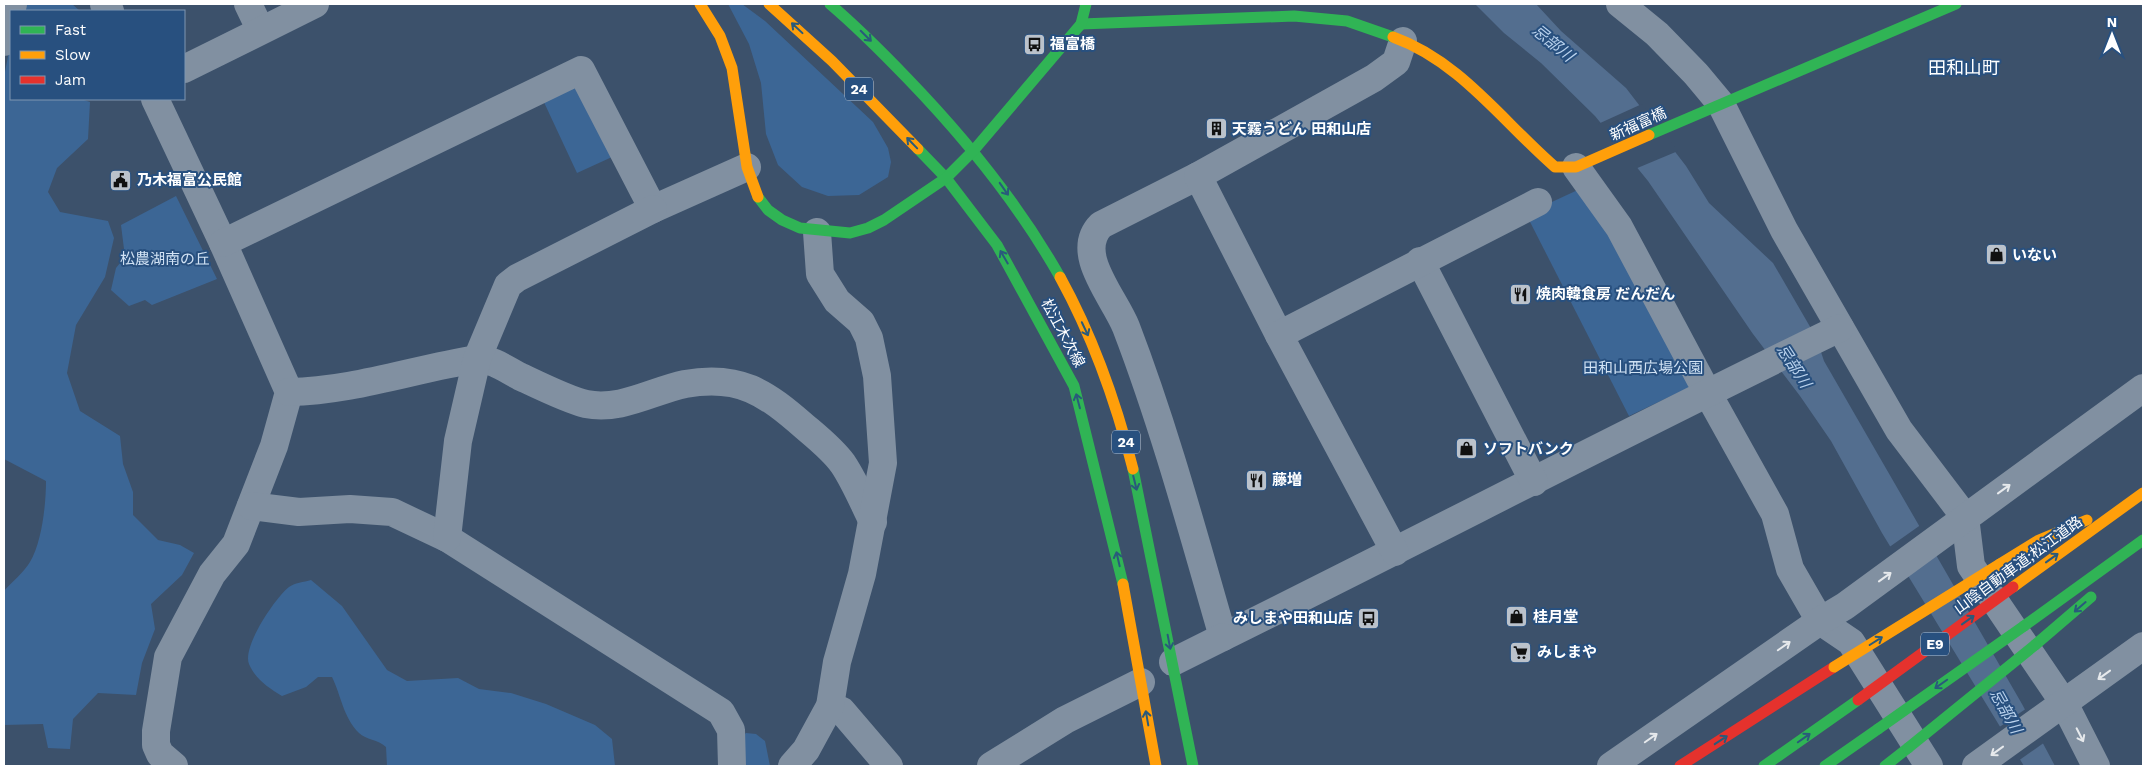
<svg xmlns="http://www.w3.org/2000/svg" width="2147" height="770" font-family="'Work Sans','Noto Sans JP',sans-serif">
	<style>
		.green { fill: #3c6695 }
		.water { fill: #536e8f }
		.pier { fill: #3c516b }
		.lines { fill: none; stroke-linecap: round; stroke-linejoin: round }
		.street { stroke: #8190a1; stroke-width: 28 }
		.fast { stroke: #30b455; stroke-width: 11 }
		.slow { stroke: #ff9f0a; stroke-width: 11 }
		.jam { stroke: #e5322d; stroke-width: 11 }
		.fast-bridge { stroke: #30b455; stroke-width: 11 }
		.slow-bridge { stroke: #ff9f0a; stroke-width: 11 }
		.jam-bridge { stroke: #e5322d; stroke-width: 11 }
		.oneway { stroke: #295a7b }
		.oneway2 { stroke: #e6e9ec }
		.labels { text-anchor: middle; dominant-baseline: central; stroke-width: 4; stroke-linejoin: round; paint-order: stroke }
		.shield { fill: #28507f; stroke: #becad9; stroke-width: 1 }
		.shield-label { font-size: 14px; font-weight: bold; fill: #fff }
		.poi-label { font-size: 15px; font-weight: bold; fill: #fff; stroke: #28507f; text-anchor: start }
		.street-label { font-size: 15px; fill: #fff; stroke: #28507f }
		.park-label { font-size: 15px; fill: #d1e2f4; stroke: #28507f }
		.water-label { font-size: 16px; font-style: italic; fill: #bad2ed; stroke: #28507f }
		.quarter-label { font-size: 18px; fill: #fff; stroke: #28507f }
	</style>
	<rect width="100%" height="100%" fill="#3c516b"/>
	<g class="green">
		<polygon points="22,4 72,4 80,11 18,11"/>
		<polygon points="728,4 742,4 765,21 873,122 888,148 891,162 888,177 859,195 828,196 802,187 778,165 766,134 761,83 749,44"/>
		<path d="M11,41V99H81L90,102L88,139L57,168L48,192L60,212L108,221L114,238L105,277L76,325L67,373L80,411L120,436L123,464L133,492V515L158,540L180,545L194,553L182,575L151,604L155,629L142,663L136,695L98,693L73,719L70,749L48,748L43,724L4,725V591C12,582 24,572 30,562C42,542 46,504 46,481L4,459V77Z"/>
		<polygon points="576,82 612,157 577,173 542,98"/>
		<polygon points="1582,188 1689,379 1688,388 1629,416 1526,214"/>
		<polygon points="176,196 217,279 152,305 145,300 129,306 111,290 116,268 125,257 121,225"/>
		<path d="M311,580L342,606L387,670L407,681L458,678L479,689L511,693L546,704L595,725L612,739L615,766H387L386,747C378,739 366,740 359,733C343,717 341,695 332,677H318L306,687L282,696C268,687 256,680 249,664C242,647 275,598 289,587C294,583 304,582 311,580Z"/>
		<polygon points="746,733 756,734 765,741 770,766 738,766 741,737"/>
	</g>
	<polygon class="water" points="1475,4 1536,4 1561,31 1626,88 1686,166 1709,203 1773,263 1816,337 1824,361 2022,704 2055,766 2024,766 1882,533 1831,441 1800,396 1753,334 1648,181 1595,116 1541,63 1504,33"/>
	<g class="pier">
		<polygon points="1642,104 1678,151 1635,169 1598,124"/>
		<polygon points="1922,524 1939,553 1905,577 1888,548"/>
		<polygon points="2027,708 2045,742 2018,761 1998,728"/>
	</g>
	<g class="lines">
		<g class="street">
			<polyline points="104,4 110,11"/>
			<polyline points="248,4 260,29"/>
			<polyline points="1620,4 1657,34 1696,74 1721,104 1784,230 1899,430 1965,517 1971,566 2064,703 2096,766"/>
			<polyline points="4,42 13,4"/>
			<polyline points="184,69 315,4"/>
			<polyline points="155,99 223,243 289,392 274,446 236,544 212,574 168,657 156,731 156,745 160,754 174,766"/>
			<polyline points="1576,167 1619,227 1707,392 1775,514 1790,569 1820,621 1851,642 1929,766"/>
			<path d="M1198,176L1101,225C1073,253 1114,297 1126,327C1165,429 1193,533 1223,637C1429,535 1633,428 1840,328"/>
			<polyline points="223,243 581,70 653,209 747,167"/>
			<polyline points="1420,261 1534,482"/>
			<polyline points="1279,335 1198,176 1374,78 1396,62 1403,41"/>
			<path d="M289,392C353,391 414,369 477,359C494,360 504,368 519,376C536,384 568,400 586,404C621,411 652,391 685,384C740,374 766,393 805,427C818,438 833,450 843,464C855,482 863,502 873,522"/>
			<polyline points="251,506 299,512 350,509 392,512 447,538 721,712 731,730 732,766"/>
			<polyline points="447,538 458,441 477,359 508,285 517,278 653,209"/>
			<polyline points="1395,552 1279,335 1538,202"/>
			<polyline points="1173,662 1223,637"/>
			<polyline points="830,706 842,711 889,766"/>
			<polyline points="792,766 806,750 830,706 837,662 862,574 883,463 877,376 869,338 861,322 837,301 820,274 817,232"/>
			<polyline points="991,766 1065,720 1141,682"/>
			<polyline points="1611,766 1820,621 1845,606 2143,388"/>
			<polyline points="1976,766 2143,646"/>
		</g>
		<g class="fast">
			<path d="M830,4C857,27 882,52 907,78C966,139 1018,203 1060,277"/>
			<polyline points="1081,24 1294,16 1347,21 1393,37"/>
			<polyline points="1649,135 1956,4"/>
			<polyline points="918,149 946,178 997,245 1074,386 1123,584"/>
			<polyline points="758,197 768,210 782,220 800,228 850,233 868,228 884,220 946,178 974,150 1081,24 1086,4"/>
			<polyline points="1133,469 1193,766"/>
			<polyline points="2024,626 2143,540"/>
			<polyline points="2035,645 2091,597"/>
			<polyline points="1764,766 1858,700"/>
			<polyline points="1825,766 1878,729"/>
			<polyline points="1885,766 1908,748"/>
		</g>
		<g class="slow">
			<polyline points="700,4 720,36 732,68 747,167 758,197"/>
			<polyline points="769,4 832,61 918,149"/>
			<path d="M1393,37C1460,61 1503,122 1555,167H1576L1649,135"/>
			<path d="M1060,277C1093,337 1116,402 1133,469"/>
			<polyline points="2000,564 2039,540 2087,520"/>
			<polyline points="1123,584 1156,766"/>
			<polyline points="2013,587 2143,493"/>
		</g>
		<polyline class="jam" points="1680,766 1834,667"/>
		<g class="fast-bridge">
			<polyline points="1878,729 2024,626"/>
			<polyline points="1908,748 2035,645"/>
		</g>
		<polyline class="slow-bridge" points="1834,667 2000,564"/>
		<polyline class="jam-bridge" points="1858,700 2013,587"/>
	</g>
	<defs><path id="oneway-shaft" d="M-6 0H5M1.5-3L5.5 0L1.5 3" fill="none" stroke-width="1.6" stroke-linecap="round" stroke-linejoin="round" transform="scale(1.25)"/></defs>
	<g class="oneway">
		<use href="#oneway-shaft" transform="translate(797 28) rotate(-137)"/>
		<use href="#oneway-shaft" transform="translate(866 36) rotate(45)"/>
		<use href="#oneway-shaft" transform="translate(912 143) rotate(-134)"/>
		<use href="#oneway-shaft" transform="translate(1004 189) rotate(55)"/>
		<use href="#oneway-shaft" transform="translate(1004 257) rotate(-120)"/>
		<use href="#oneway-shaft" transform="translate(1085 329) rotate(65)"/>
		<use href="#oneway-shaft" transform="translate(1078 401) rotate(-105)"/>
		<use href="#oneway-shaft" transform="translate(1135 483) rotate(76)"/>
		<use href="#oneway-shaft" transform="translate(2052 558) rotate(-36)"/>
		<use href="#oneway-shaft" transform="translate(1118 559) rotate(-103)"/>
		<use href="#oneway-shaft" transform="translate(2080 607) rotate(139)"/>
		<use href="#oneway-shaft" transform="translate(1968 620) rotate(-36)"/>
		<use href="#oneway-shaft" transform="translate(1876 641) rotate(-32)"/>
		<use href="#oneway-shaft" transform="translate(1169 642) rotate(79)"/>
		<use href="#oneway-shaft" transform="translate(1941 684) rotate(145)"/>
		<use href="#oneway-shaft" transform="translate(1147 718) rotate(-100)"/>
		<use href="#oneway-shaft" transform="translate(1804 738) rotate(-35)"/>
		<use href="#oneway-shaft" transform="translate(1721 740) rotate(-33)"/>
	</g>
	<g class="oneway2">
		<use href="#oneway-shaft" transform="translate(2004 489) rotate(-36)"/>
		<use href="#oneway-shaft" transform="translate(1885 577) rotate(-36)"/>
		<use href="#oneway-shaft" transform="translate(1784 646) rotate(-35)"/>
		<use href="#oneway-shaft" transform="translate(2104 675) rotate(144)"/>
		<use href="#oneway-shaft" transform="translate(2080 735) rotate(63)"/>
		<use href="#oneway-shaft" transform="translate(1651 738) rotate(-35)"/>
		<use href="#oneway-shaft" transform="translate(1997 751) rotate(144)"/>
	</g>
	<defs>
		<symbol id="bus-square" viewBox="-11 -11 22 22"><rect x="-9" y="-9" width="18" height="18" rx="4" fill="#bbc2cb" stroke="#28507f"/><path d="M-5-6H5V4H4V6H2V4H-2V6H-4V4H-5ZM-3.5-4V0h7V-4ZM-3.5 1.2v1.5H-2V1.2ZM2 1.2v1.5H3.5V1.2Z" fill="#111"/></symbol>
		<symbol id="building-square" viewBox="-11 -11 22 22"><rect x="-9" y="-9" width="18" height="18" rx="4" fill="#bbc2cb" stroke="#28507f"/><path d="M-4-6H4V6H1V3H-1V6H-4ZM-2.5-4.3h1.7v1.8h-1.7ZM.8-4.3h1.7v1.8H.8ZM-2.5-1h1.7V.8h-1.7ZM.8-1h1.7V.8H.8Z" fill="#111"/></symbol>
		<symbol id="civic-square" viewBox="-11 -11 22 22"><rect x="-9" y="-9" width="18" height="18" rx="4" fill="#bbc2cb" stroke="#28507f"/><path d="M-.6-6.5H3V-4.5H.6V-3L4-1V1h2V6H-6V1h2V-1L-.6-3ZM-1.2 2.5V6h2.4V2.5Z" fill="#111"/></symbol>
		<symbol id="shop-square" viewBox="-11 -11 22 22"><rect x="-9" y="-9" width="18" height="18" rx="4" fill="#bbc2cb" stroke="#28507f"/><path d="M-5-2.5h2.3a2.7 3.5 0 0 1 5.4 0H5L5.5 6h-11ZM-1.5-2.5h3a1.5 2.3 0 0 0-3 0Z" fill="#111"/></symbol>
		<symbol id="restaurant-square" viewBox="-11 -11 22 22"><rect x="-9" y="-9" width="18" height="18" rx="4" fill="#bbc2cb" stroke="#28507f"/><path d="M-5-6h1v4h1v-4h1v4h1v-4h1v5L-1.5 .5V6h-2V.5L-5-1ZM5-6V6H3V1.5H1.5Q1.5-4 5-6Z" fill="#111"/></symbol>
		<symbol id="supermarket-square" viewBox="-11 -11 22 22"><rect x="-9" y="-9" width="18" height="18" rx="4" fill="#bbc2cb" stroke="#28507f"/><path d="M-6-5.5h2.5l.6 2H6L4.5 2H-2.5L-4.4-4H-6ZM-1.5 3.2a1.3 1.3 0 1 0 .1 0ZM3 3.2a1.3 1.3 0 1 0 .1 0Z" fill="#111"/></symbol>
	</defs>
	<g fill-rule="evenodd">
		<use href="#bus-square" x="1022" y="32" width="25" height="25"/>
		<use href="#building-square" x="1204" y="116" width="25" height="25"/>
		<use href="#civic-square" x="108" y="168" width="25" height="25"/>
		<use href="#shop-square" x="1984" y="242" width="25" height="25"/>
		<use href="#restaurant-square" x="1508" y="282" width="25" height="25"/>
		<use href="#shop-square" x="1454" y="436" width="25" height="25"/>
		<use href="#restaurant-square" x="1244" y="468" width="25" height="25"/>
		<use href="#shop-square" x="1504" y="604" width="25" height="25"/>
		<use href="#bus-square" x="1356" y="606" width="25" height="25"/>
		<use href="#supermarket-square" x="1508" y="640" width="25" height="25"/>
	</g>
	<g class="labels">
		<g class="shield">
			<rect x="845" y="77.5" width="28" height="23" rx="4"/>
			<rect x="1112" y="430.5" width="28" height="23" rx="4"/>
			<rect x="1921" y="632.5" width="28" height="23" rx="4"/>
		</g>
		<g class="shield-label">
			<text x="859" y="89">24</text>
			<text x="1126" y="442">24</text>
			<text x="1935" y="644">E9</text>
		</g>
		<g class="poi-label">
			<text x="1050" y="44">福富橋</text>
			<text x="1232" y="129">天霧うどん 田和山店</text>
			<text x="137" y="180">乃木福富公民館</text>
			<text x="2012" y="255">いない</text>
			<text x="1536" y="294">焼肉韓食房 だんだん</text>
			<text x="1483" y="449">ソフトバンク</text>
			<text x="1272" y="480">藤増</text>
			<text x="1533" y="617">桂月堂</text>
			<text x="1353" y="618" text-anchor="end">みしまや田和山店</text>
			<text x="1537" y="652">みしまや</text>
		</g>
		<g class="street-label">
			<text transform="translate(1638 124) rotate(-24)">新福富橋</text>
			<text transform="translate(1063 333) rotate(62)">松江木次線</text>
			<text transform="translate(2018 565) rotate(-36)">山陰自動車道;松江道路</text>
		</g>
		<g class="park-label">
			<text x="165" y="259">松農湖南の丘</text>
			<text x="1643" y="368">田和山西広場公園</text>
		</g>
		<g class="water-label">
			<text transform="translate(1553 43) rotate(39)">忌部川</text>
			<text transform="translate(1794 366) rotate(57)">忌部川</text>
			<text transform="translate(2006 711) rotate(61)">忌部川</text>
		</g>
		<g class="quarter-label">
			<text x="1964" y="67">田和山町</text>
		</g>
	</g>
	<rect width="2147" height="770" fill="none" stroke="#ffffff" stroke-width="10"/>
	<rect x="10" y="10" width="175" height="90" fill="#28507f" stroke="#7e96b2"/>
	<rect x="20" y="26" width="25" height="8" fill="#30b455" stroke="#7e96b2"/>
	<text x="55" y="35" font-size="15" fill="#ffffff">Fast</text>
	<rect x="20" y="51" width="25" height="8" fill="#ff9f0a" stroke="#7e96b2"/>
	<text x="55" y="60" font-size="15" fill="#ffffff">Slow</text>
	<rect x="20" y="76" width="25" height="8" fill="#e5322d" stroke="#7e96b2"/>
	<text x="55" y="85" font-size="15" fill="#ffffff">Jam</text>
	<g transform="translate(2112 35)" stroke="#28507f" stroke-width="4" paint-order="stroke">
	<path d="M0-4L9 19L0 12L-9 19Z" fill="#ffffff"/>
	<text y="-8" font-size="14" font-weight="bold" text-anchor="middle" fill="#ffffff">N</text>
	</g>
</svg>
